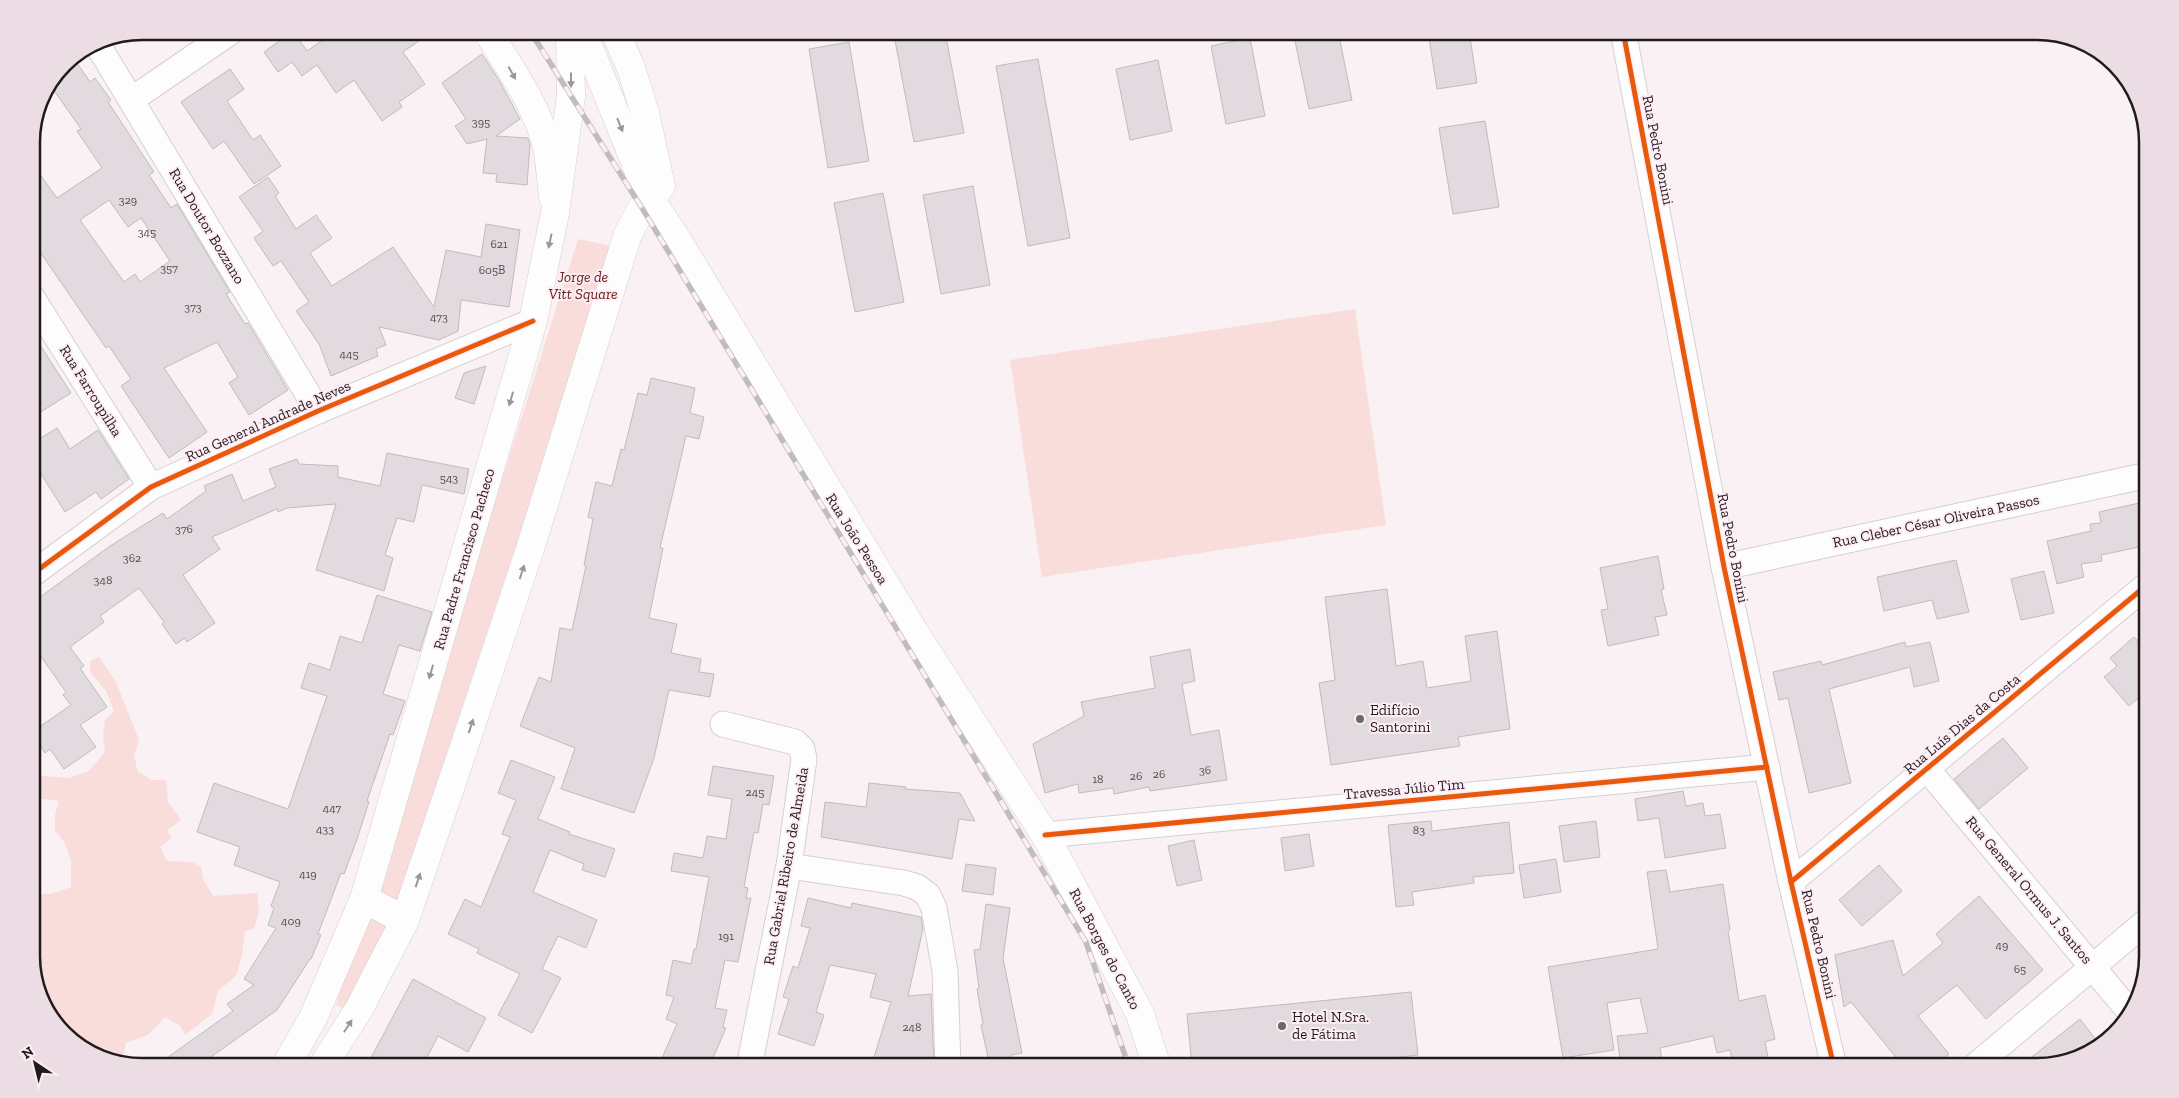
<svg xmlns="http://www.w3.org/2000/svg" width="2179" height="1098" font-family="'Zilla Slab',serif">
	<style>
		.green { fill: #f9dddb }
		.building { fill: #e1dadf; stroke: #c1babf; fill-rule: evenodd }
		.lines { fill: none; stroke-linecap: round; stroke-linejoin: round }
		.minor-casing { stroke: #d6cfd2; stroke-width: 27 }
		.tertiary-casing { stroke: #d6cfd2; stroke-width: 29 }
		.secondary-casing { stroke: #d6cfd2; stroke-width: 29 }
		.minor { stroke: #fefdfe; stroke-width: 25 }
		.tertiary { stroke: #fefdfe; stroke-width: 28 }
		.secondary { stroke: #fefdfe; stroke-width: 28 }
		.rail-casing { stroke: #c0bdbf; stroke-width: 5.5 }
		.rail { stroke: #feedf5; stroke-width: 4; stroke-dasharray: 11; stroke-linecap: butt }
		.cycleway-casing { stroke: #feedf5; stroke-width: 8 }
		.cycleway { stroke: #e8590c; stroke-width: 5 }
		.oneway { fill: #9b9799 }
		.poi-dot { fill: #6e6669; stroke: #feedf5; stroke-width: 2 }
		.labels { text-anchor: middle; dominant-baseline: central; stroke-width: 4; stroke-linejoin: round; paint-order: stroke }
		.number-label { font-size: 12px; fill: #534c4f }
		.street-label { font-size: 15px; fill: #221b1e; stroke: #feedf5 }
		.park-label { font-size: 15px; font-style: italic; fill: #65231c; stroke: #feedf5 }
		.poi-label { font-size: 15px; fill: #221b1e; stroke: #feedf5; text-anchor: start }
		.rim { fill: none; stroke: #221b1e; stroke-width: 2.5 }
	</style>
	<rect width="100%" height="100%" fill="#faf1f5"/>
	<g class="green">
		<polygon points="578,239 616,247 393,930 352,1012 336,1005"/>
		<polygon points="1355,309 1386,525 1042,577 1010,360"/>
		<polygon points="99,657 116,682 139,740 134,756 138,772 152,780 166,780 168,802 181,820 167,830 172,838 160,847 167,861 192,862 201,867 203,879 213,896 257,893 259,913 254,929 245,931 242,956 236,976 218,991 212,1014 185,1035 180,1026 165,1017 148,1035 126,1043 122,1062 93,1055 50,1018 32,964 32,879 34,880 34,894 51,894 71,887 71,860 64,842 55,830 55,815 59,801 36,798 32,801 32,775 68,778 89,771 105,752 103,736 105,720 114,711 106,691 90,672 90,661"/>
	</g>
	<g class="building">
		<polygon points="293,31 307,51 336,31 433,31 403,52 425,84 399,102 402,107 382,121 354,80 336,93 317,65 302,76 292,62 278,72 264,52"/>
		<polygon points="914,31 945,31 964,133 914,142 894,35"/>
		<polygon points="1293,31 1338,31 1352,100 1309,109"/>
		<polygon points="1428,31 1469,31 1477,83 1437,89"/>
		<polygon points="1250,38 1265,116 1226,124 1211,46"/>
		<polygon points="849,42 869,161 828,168 809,49"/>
		<polygon points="482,54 499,80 520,119 496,136 528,138 530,145 527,185 496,182 497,174 483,173 487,139 467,144 455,126 466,119 442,83"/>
		<path d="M73,57L90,82L95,78L111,100L108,102L154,172L149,175L171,208L177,204L230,292L226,294L245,324L248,323L288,390L249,415L229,383L238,377L217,342L164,368L207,432L169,458L121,386L131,379L109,346L106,348L38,249L40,247L31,234V162L57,198L102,168L77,131L81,129L53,89L56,87L52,81L64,63ZM109,200L128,227L141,218L170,261L140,282L135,274L124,282L80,220Z"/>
		<polygon points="1038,59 1070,238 1028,246 996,66"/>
		<polygon points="1158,60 1172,131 1130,140 1116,69"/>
		<polygon points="230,69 244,89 227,101 253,140 260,135 281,166 254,184 224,141 213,149 181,102"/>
		<polygon points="1485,121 1499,207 1453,214 1439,128"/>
		<polygon points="268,177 279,193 275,196 296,229 316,215 332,238 310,253 332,286 393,247 434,307 446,250 481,257 486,224 520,230 509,307 461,300 458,331 439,340 379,327 386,345 376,349 378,356 331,376 319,344 296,311 309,302 281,261 273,266 254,238 263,231 239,197"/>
		<polygon points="973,186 990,285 941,294 923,195"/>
		<polygon points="883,193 904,302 855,312 834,203"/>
		<polygon points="31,331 71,393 31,418"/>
		<polygon points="486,366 474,404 455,398 464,373"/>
		<polygon points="651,378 695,388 690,413 704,417 699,439 686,436 660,548 663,548 649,618 677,624 671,653 701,659 699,672 714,674 710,697 669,690 654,758 634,813 561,789 575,748 520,726 539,677 551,682 560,628 572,630 586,566 584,565 593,519 588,517 596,482 612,486 621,449 624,450 638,393 647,395"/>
		<polygon points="57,428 70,449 98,430 129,479 101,499 96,492 65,512 31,458 31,444"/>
		<polygon points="387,453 469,469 464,494 422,485 414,522 397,518 385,555 393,558 384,591 316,570 336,504 287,508 278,512 277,509 212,537 220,549 183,575 215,623 187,642 185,638 176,644 162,624 164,622 139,588 100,616 104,622 70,647 84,666 80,668 107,707 80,725 96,747 64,769 50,749 45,753 32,732 71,705 63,695 66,692 32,644 32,603 110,546 163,513 167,519 206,491 204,486 232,474 243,501 276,487 269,469 297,459 299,464 338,466 338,477 380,486"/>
		<polygon points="2148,501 2148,537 2143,538 2144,546 2101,555 2102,561 2081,564 2084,577 2057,584 2047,541 2091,531 2090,524 2101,523 2099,512"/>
		<polygon points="1658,556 1664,589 1661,590 1667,615 1655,617 1659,635 1608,646 1601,610 1608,609 1600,568"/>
		<polygon points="1956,560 1969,612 1937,619 1932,600 1884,611 1877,577"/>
		<polygon points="2044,571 2054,613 2021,620 2011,579"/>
		<polygon points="1387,589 1396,666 1423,661 1427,688 1471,681 1465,636 1497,631 1510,729 1458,737 1460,746 1331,765 1319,683 1335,680 1325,597"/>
		<polygon points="377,595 432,612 420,651 399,645 383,694 405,701 393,735 390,734 367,801 369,802 356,842 344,874 341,873 318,934 321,935 311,959 310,959 277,1010 197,1067 154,1067 233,1011 227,1004 254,985 244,979 276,928 268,925 274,908 271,906 280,882 234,865 240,847 197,832 214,783 288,809 327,696 301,688 309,663 330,670 340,636 362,643"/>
		<polygon points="2134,637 2148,652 2148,690 2129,706 2104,677 2117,666 2110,658"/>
		<polygon points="1905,642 1906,647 1930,642 1939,681 1914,687 1910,667 1829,689 1851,783 1809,793 1788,698 1779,700 1773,672 1821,661 1822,665"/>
		<polygon points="1190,649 1195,681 1182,684 1191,735 1219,730 1227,780 1150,791 1149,787 1114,794 1113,788 1079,793 1078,784 1045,793 1033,744 1084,716 1081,702 1155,688 1150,657"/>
		<polygon points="2003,738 2028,768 1979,809 1954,779"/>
		<polygon points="511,760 555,777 538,819 570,832 569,834 615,849 605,877 582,870 584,864 550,850 533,892 597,920 586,948 558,936 542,969 561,978 532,1033 498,1015 520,974 477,953 479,949 448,934 465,899 481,907 510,837 502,834 516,800 498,793"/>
		<polygon points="713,766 774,776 769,805 763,804 758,833 754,832 744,887 748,888 746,898 751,898 738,962 725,960 715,1008 727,1010 723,1027 726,1028 709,1067 658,1067 677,1024 666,1019 674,997 666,995 673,960 691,964 694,949 696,949 709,877 671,871 674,853 703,858 707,836 726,839 732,799 708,795"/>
		<polygon points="869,783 906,787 905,789 960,793 975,821 959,819 952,859 821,837 825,802 866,807"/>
		<polygon points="1683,791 1686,806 1703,803 1705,816 1720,814 1726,848 1665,858 1659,818 1638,821 1635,799"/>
		<polygon points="1431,821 1432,831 1509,822 1514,873 1473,877 1474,883 1412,892 1414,905 1396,907 1388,825"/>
		<polygon points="1596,821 1600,857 1564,862 1559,826"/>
		<polygon points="1309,834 1314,866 1285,871 1281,838"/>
		<polygon points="1194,840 1202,880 1177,886 1168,846"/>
		<polygon points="1556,859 1561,892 1524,898 1519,865"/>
		<polygon points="966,864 996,868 993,895 962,891"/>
		<polygon points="1879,865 1902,891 1862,926 1839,900"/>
		<polygon points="1666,870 1670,892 1723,884 1730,930 1728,931 1739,1001 1765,995 1775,1039 1765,1042 1770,1067 1734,1067 1730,1050 1717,1053 1713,1036 1660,1048 1663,1067 1621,1067 1617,1036 1648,1033 1640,998 1607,1003 1614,1050 1563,1058 1548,967 1658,949 1647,872"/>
		<polygon points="1979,896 2043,970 1986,1019 1957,985 1918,1016 1949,1054 1934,1067 1904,1067 1851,1002 1844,1007 1835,955 1893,940 1903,976 1943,943 1936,934"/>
		<polygon points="808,898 851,908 852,903 921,917 923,929 908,996 931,994 934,1067 871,1067 891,1002 870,997 876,974 830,965 816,1012 824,1015 814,1046 778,1034 789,999 783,997 793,966 798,968 810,928 801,926"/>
		<polygon points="986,904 1010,908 1003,958 1022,1053 1011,1055 1013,1067 990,1067 981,1025 983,1024 977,989 979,988 974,950 980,949"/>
		<polygon points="413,979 486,1018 468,1052 438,1036 422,1067 366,1067"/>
		<polygon points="1411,992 1418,1055 1308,1067 1192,1067 1187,1014"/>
		<polygon points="2080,1019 2097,1041 2082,1053 2037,1067 2019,1067"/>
	</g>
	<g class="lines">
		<defs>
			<g id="minor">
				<polyline points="1623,31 1724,567 1791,882 1834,1067"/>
				<polyline points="96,42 318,411"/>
				<polyline points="131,100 232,31"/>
				<polyline points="31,296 151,487"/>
				<polyline points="1724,567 2148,475"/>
				<polyline points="31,575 151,487 318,411 533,321"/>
				<polyline points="723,724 795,742 802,749 804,759 789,866 749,1067"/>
				<polyline points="1927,769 2130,1012"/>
				<polyline points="1045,835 1767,767"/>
				<polyline points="789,866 904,883 917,887 928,895 934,908 945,971 948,1067"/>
				<polyline points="1791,882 2148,584"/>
				<polyline points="1974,1067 2148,920"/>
			</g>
			<path id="tertiary" d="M487,31C508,65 538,107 547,147C550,163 551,180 553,197"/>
			<g id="secondary">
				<polyline points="582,31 650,199 676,238 913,630 1045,835 1140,1014 1157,1067"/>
				<polyline points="364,899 405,920"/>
				<polyline points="285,1067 313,1018 364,899 533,321 555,213 571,96 570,31"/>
				<polyline points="322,1067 359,1009 405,920 464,747 530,549 628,234 642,208 661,186 645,113 631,68 615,31"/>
			</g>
		</defs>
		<use href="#minor" class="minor-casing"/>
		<use href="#tertiary" class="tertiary-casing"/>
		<use href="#secondary" class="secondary-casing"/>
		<use href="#minor" class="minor"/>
		<use href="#tertiary" class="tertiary"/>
		<use href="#secondary" class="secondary"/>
		<defs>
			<polyline id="rail" points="530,31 642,208 1086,942 1129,1067"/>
		</defs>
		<use href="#rail" class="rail-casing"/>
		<use href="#rail" class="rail"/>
		<defs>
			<g id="cycleway">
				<polyline points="1623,31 1724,567 1791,882 1834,1067"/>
				<polyline points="31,575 151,487 318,411 533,321"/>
				<polyline points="1045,835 1767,767"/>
				<polyline points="1791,882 2148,584"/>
			</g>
		</defs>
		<use href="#cycleway" class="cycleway-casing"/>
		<use href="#cycleway" class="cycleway"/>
	</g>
	<defs><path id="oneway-solid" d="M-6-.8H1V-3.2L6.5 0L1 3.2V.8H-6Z" transform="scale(1.25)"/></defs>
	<g class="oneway">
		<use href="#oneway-solid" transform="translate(512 73) rotate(61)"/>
		<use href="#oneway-solid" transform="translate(571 80) rotate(90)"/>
		<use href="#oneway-solid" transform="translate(620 125) rotate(68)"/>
		<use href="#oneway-solid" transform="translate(550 241) rotate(102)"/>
		<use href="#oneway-solid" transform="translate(511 399) rotate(106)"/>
		<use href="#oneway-solid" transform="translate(522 572) rotate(-72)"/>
		<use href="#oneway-solid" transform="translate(431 672) rotate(106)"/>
		<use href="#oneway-solid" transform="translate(471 726) rotate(-72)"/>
		<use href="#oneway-solid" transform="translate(418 880) rotate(-71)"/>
		<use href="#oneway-solid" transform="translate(348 1026) rotate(-57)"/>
	</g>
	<g class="poi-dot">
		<circle cx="1360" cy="719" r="5"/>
		<circle cx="1282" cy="1026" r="5"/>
	</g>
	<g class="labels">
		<g class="number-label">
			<text x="481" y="122">395</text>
			<text x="128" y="200">329</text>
			<text x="147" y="232">345</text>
			<text x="499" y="244">621</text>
			<text x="169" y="268">357</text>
			<text x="492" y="270">605B</text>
			<text x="193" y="307">373</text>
			<text x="439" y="317">473</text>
			<text x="349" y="354">445</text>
			<text x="449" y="478">543</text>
			<text x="184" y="529">376</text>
			<text x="132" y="558">362</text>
			<text x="103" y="580">348</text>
			<text x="1205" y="770">36</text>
			<text x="1159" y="774">26</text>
			<text x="1136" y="776">26</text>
			<text x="1098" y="779">18</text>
			<text x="755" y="792">245</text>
			<text x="332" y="808">447</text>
			<text x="325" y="829">433</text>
			<text x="1419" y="830">83</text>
			<text x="308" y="874">419</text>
			<text x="291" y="921">409</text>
			<text x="726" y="936">191</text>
			<text x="2002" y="945">49</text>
			<text x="2020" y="969">65</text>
			<text x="912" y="1027">248</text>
		</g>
		<g class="street-label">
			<text transform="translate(1658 150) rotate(79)">Rua Pedro Bonini</text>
			<text transform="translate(207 226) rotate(59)">Rua Doutor Bozzano</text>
			<text transform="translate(91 391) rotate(58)">Rua Farroupilha</text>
			<text transform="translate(268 421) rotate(-24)">Rua General Andrade Neves</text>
			<text transform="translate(1936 521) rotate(-12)">Rua Cleber César Oliveira Passos</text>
			<text transform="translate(857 539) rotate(58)">Rua João Pessoa</text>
			<text transform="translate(1733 548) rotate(79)">Rua Pedro Bonini</text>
			<text transform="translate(464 559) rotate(-74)">Rua Padre Francisco Pacheco</text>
			<text transform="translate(1962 724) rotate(-40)">Rua Luís Dias da Costa</text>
			<text transform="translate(1404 789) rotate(-5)">Travessa Júlio Tim</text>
			<text transform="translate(786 866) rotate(-80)">Rua Gabriel Ribeiro de Almeida</text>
			<text transform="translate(2029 890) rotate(50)">Rua General Ormus J. Santos</text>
			<text transform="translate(1819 944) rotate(77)">Rua Pedro Bonini</text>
			<text transform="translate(1105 949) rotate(62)">Rua Borges do Canto</text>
		</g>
		<g class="park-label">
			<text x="583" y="277">Jorge de<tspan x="583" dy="17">Vitt Square</tspan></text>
		</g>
		<g class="poi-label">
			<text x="1370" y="710">Edifício<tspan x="1370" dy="17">Santorini</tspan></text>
			<text x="1292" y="1017">Hotel N.Sra.<tspan x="1292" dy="17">de Fátima</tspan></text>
		</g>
	</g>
	<path d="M0 0H2179V1098H0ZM142 40H2037A102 102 0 0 1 2139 142V956A102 102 0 0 1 2037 1058H142A102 102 0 0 1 40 956V142A102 102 0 0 1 142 40Z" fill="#ecdce4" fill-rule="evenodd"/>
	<path class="rim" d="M142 40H2037A102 102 0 0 1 2139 142V956A102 102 0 0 1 2037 1058H142A102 102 0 0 1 40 956V142A102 102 0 0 1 142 40Z"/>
	<g transform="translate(35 1063) rotate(325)" stroke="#feedf5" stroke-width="4" paint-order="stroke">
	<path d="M0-4L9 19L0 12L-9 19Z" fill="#221b1e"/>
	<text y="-8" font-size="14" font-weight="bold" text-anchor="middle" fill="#221b1e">N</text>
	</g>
</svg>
